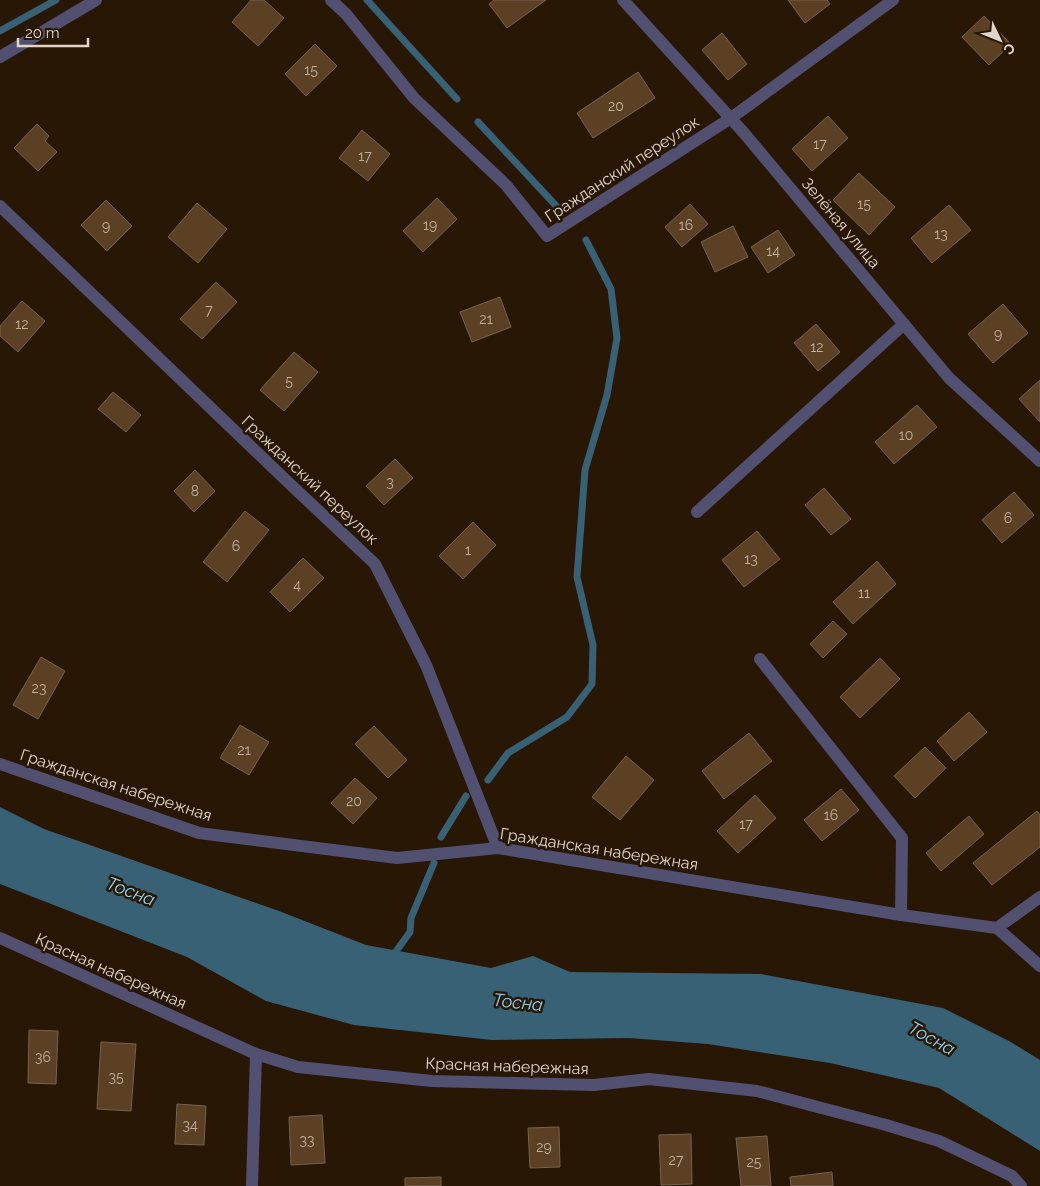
<svg xmlns="http://www.w3.org/2000/svg" width="1040" height="1186" font-family="Raleway,sans-serif">
	<style>
		.water { fill: #396176 }
		.lines { fill: none; stroke-linecap: round; stroke-linejoin: round }
		.stream { stroke: #396176; stroke-width: 7 }
		.building { fill: #5b4024; stroke: #76624d }
		.minor { stroke: #525070; stroke-width: 12 }
		.labels { text-anchor: middle; dominant-baseline: central; stroke-width: 5; stroke-linejoin: round; paint-order: stroke }
		.number-label { font-size: 14px; fill: #c0b0a0 }
		.street-label { font-size: 16px; fill: #e1d5c9; stroke: #281704 }
		.water-label { font-size: 18px; font-style: italic; fill: #8cd0f6; stroke: #281704 }
	</style>
	<rect width="100%" height="100%" fill="#281704"/>
	<polygon class="water" points="0,807 44,829 279,911 366,945 491,968 533,956 570,972 761,974 943,1008 1009,1041 1040,1060 1040,1151 939,1088 830,1063 708,1044 629,1038 492,1040 354,1025 266,1001 187,957 0,884"/>
	<g class="lines">
		<g class="stream">
			<polyline points="367,0 457,99"/>
			<polyline points="0,31 56,0"/>
			<polyline points="478,122 560,210"/>
			<polyline points="488,780 508,753 567,717 592,684 593,645 577,577 585,470 607,395 617,338 611,289 586,240"/>
			<polyline points="441,837 466,796"/>
			<polyline points="392,957 410,932 411,918 434,863"/>
		</g>
	</g>
	<g class="building">
		<polygon points="251,0 264,0 284,18 258,46 232,22"/>
		<polygon points="494,0 546,0 507,28 489,4"/>
		<polygon points="788,0 827,0 830,4 805,23"/>
		<polygon points="984,16 1011,44 989,65 962,37"/>
		<polygon points="722,33 747,64 728,80 702,50"/>
		<polygon points="315,44 337,66 306,96 285,74"/>
		<polygon points="638,72 655,98 593,138 577,113"/>
		<polygon points="828,116 848,138 812,171 792,149"/>
		<polygon points="37,124 49,136 45,141 57,152 38,171 14,148"/>
		<polygon points="362,130 390,154 368,181 339,158"/>
		<polygon points="859,173 895,207 869,235 833,200"/>
		<polygon points="437,198 457,219 423,252 403,231"/>
		<polygon points="106,200 132,226 107,251 81,225"/>
		<polygon points="197,203 227,229 198,263 168,237"/>
		<polygon points="690,204 708,224 682,247 665,227"/>
		<polygon points="949,205 971,230 932,263 911,238"/>
		<polygon points="733,226 748,257 715,272 701,242"/>
		<polygon points="778,230 795,255 768,273 751,247"/>
		<polygon points="216,282 237,302 202,339 180,319"/>
		<polygon points="500,297 511,327 472,342 460,312"/>
		<polygon points="22,301 45,321 18,352 0,336 0,326"/>
		<polygon points="1003,304 1028,333 993,363 968,334"/>
		<polygon points="816,324 840,352 818,371 794,343"/>
		<polygon points="294,352 318,372 284,411 260,390"/>
		<polygon points="1040,380 1040,422 1019,399"/>
		<polygon points="113,392 141,415 126,432 98,409"/>
		<polygon points="917,405 937,427 894,464 875,442"/>
		<polygon points="395,459 413,478 384,505 366,486"/>
		<polygon points="195,470 215,491 194,512 174,491"/>
		<polygon points="824,488 851,519 831,535 805,505"/>
		<polygon points="1014,492 1034,515 1002,543 982,520"/>
		<polygon points="245,511 269,530 227,582 203,562"/>
		<polygon points="473,522 496,545 463,579 439,556"/>
		<polygon points="757,531 780,559 744,587 722,560"/>
		<polygon points="303,558 324,578 290,612 270,592"/>
		<polygon points="877,561 896,584 853,624 833,602"/>
		<polygon points="833,621 847,634 823,658 810,644"/>
		<polygon points="41,657 65,671 38,719 13,705"/>
		<polygon points="880,658 900,679 860,718 840,697"/>
		<polygon points="969,712 987,732 954,761 937,741"/>
		<polygon points="240,725 269,742 249,775 220,758"/>
		<polygon points="374,726 407,760 388,778 355,744"/>
		<polygon points="749,733 772,761 724,799 702,771"/>
		<polygon points="925,747 946,768 915,798 894,776"/>
		<polygon points="626,756 654,780 620,820 592,797"/>
		<polygon points="355,778 377,798 353,824 331,803"/>
		<polygon points="841,789 859,810 822,841 804,820"/>
		<polygon points="755,795 776,818 738,853 717,831"/>
		<polygon points="1037,811 1040,815 1040,847 992,885 973,863"/>
		<polygon points="969,816 984,834 941,871 926,853"/>
		<polygon points="29,1030 58,1031 56,1084 28,1083"/>
		<polygon points="101,1042 136,1044 131,1111 97,1109"/>
		<polygon points="177,1104 206,1106 204,1145 175,1144"/>
		<polygon points="322,1115 325,1163 291,1165 289,1117"/>
		<polygon points="559,1127 560,1167 530,1168 528,1128"/>
		<polygon points="691,1134 692,1184 661,1185 659,1135"/>
		<polygon points="767,1136 771,1186 741,1186 736,1138"/>
		<polygon points="832,1172 833,1186 791,1186 790,1177"/>
		<polygon points="441,1177 441,1186 405,1186 405,1178"/>
	</g>
	<g class="lines">
		<g class="minor">
			<polyline points="331,0 346,14 414,98 506,185 547,236 731,118 893,0"/>
			<polyline points="623,0 744,133 949,378 1040,461"/>
			<polyline points="0,57 96,0"/>
			<polyline points="0,206 290,484 375,564 426,665 498,848"/>
			<polyline points="697,512 904,324"/>
			<polyline points="760,659 902,838 901,915"/>
			<polyline points="0,764 199,833 397,858 498,848 901,915 997,928 1040,966"/>
			<polyline points="997,928 1040,897"/>
			<polyline points="0,938 256,1054 298,1067 432,1081 594,1085 649,1079 757,1091 886,1125 939,1141 1012,1176 1021,1186"/>
			<polyline points="252,1186 256,1054"/>
		</g>
	</g>
	<g class="labels">
		<g class="number-label">
			<text x="311" y="70">15</text>
			<text x="616" y="106">20</text>
			<text x="820" y="144">17</text>
			<text x="365" y="156">17</text>
			<text x="864" y="204">15</text>
			<text x="430" y="225">19</text>
			<text x="686" y="225">16</text>
			<text x="106" y="226">9</text>
			<text x="941" y="234">13</text>
			<text x="773" y="251">14</text>
			<text x="209" y="310">7</text>
			<text x="486" y="319">21</text>
			<text x="22" y="324">12</text>
			<text x="998" y="334">9</text>
			<text x="817" y="347">12</text>
			<text x="289" y="381">5</text>
			<text x="906" y="435">10</text>
			<text x="390" y="482">3</text>
			<text x="195" y="491">8</text>
			<text x="1008" y="518">6</text>
			<text x="236" y="546">6</text>
			<text x="468" y="550">1</text>
			<text x="751" y="559">13</text>
			<text x="297" y="585">4</text>
			<text x="864" y="593">11</text>
			<text x="39" y="688">23</text>
			<text x="244" y="750">21</text>
			<text x="354" y="801">20</text>
			<text x="831" y="815">16</text>
			<text x="746" y="824">17</text>
			<text x="43" y="1057">36</text>
			<text x="116" y="1077">35</text>
			<text x="190" y="1125">34</text>
			<text x="307" y="1140">33</text>
			<text x="544" y="1147">29</text>
			<text x="676" y="1160">27</text>
			<text x="754" y="1162">25</text>
		</g>
		<g class="street-label">
			<text transform="translate(622 169) rotate(-33)">Гражданский переулок</text>
			<text transform="translate(841 223) rotate(50)">Зелёная улица</text>
			<text transform="translate(310 480) rotate(43)">Гражданский переулок</text>
			<text transform="translate(116 785) rotate(18)">Гражданская набережная</text>
			<text transform="translate(599 849) rotate(9)">Гражданская набережная</text>
			<text transform="translate(111 971) rotate(24)">Красная набережная</text>
			<text transform="translate(507 1066) rotate(2)">Красная набережная</text>
		</g>
		<g class="water-label">
			<text transform="translate(131 891) rotate(21)">Тосна</text>
			<text transform="translate(518 1002) rotate(6)">Тосна</text>
			<text transform="translate(932 1038) rotate(29)">Тосна</text>
		</g>
	</g>
	<g transform="translate(1000 40) rotate(133)" stroke="#281704" stroke-width="4" paint-order="stroke">
	<path d="M0-4L9 19L0 12L-9 19Z" fill="#e1d5c9"/>
	<text y="-8" font-size="14" font-weight="bold" text-anchor="middle" fill="#e1d5c9">С</text>
	</g>
	<path d="M18 38v8h70v-8" fill="none" stroke="#e1d5c9" stroke-width="2.5"/>
	<text x="25" y="38" font-size="15" fill="#e1d5c9" stroke="#281704" stroke-width="4" paint-order="stroke">20 m</text>
</svg>
